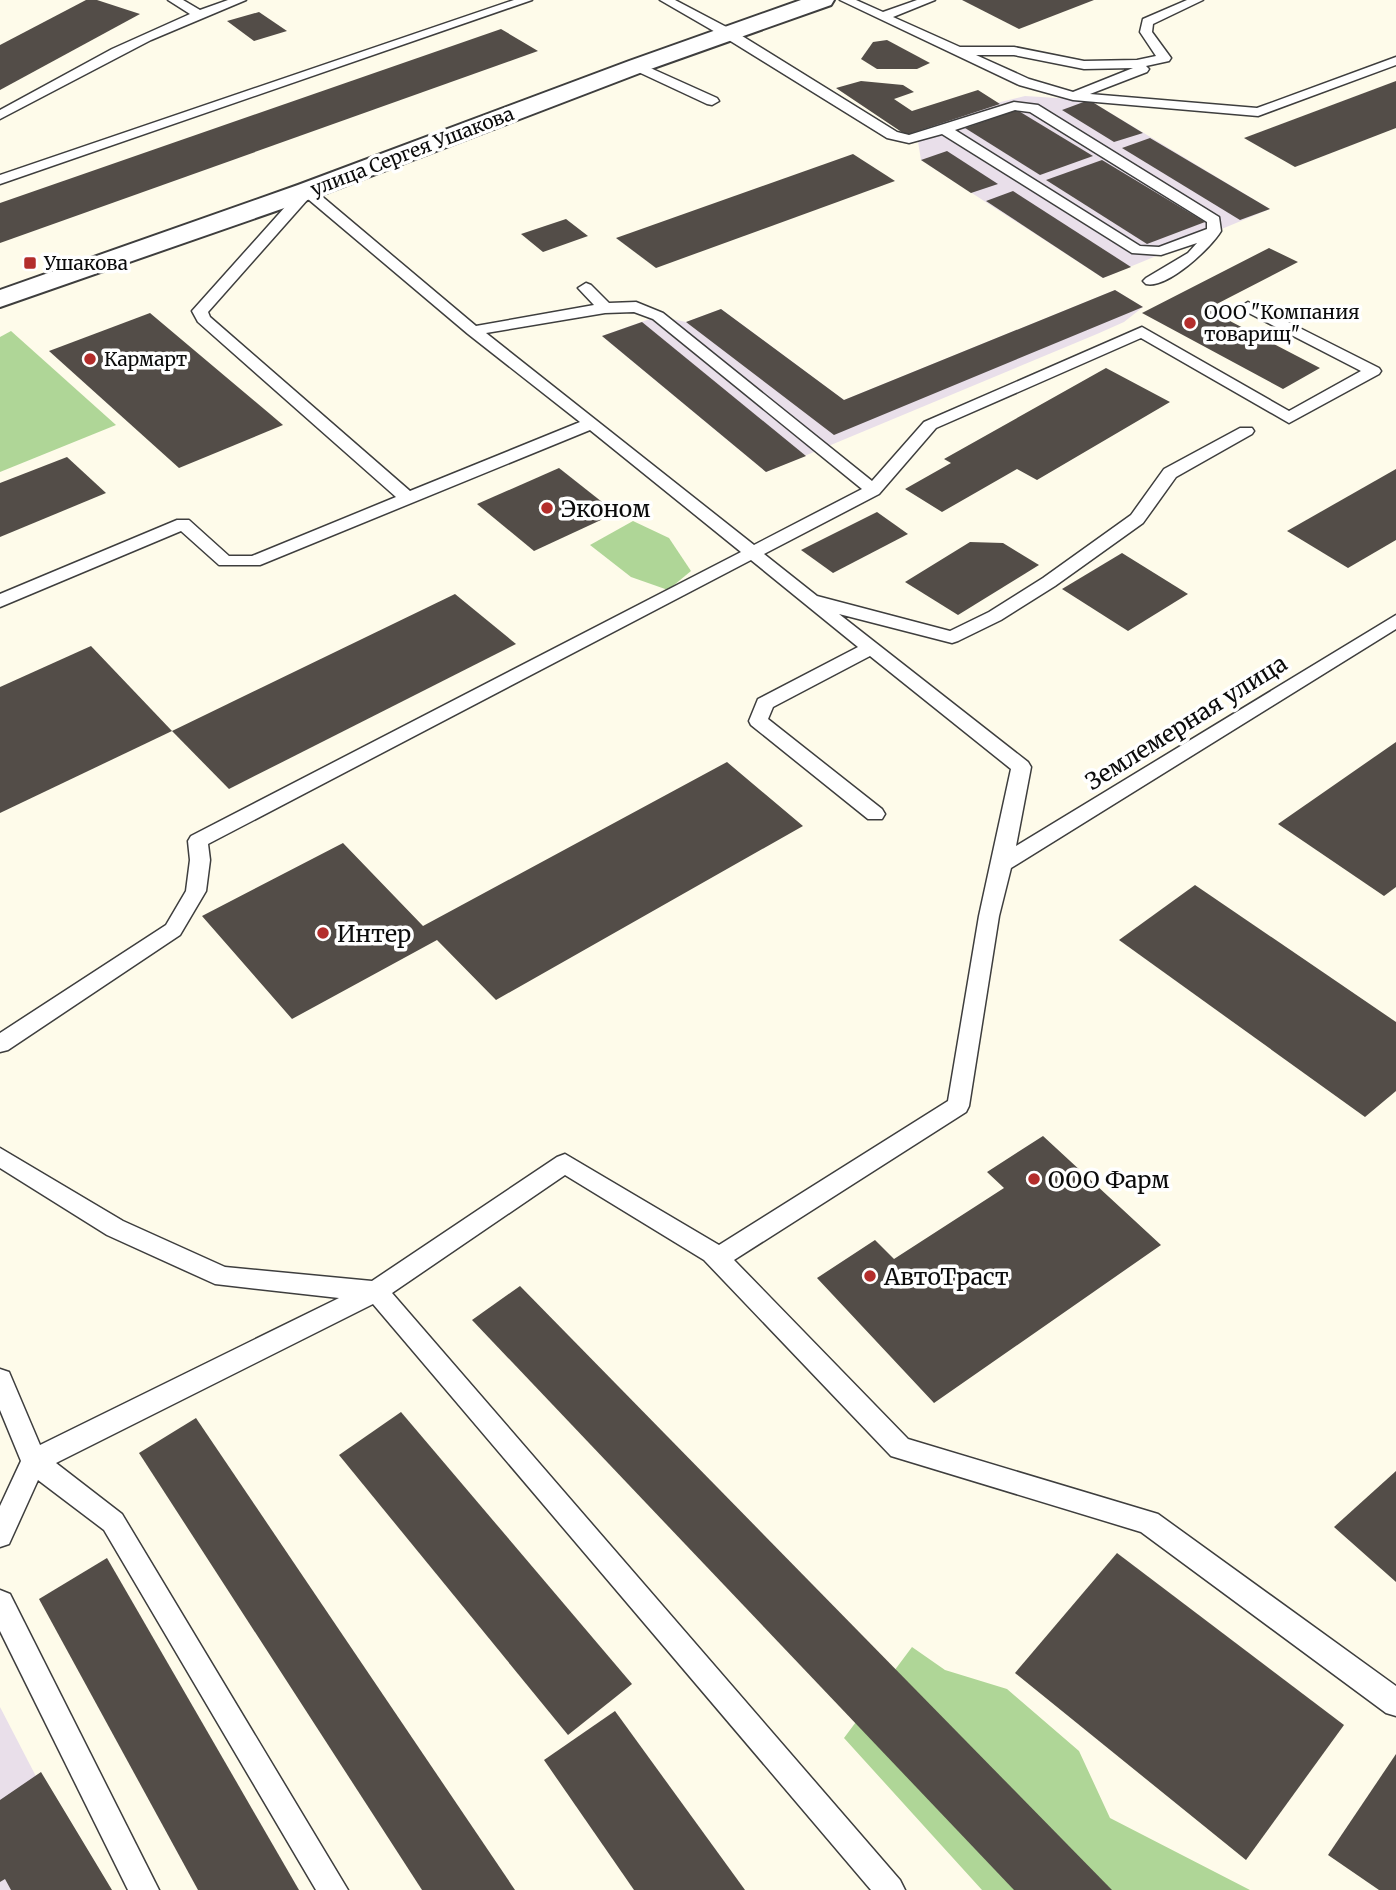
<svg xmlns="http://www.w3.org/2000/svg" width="1396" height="1890" font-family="Merriweather,serif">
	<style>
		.industrial { fill: #e9dfea }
		.forest { fill: #afd697 }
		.building { fill: #534d48 }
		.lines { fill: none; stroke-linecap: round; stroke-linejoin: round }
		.service-casing { stroke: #3e3e3e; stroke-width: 3 }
		.tertiary-casing { stroke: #3e3e3e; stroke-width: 4 }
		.service { fill: #fff; fill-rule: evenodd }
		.tertiary { fill: #fff; fill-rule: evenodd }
		.poi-dot { fill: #b32d2b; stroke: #fff; stroke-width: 2.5 }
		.labels { text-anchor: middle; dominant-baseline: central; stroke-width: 7; stroke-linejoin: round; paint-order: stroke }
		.far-street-label { font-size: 19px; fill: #0b0b0b; stroke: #fff }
		.far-poi-label { font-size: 19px; fill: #0b0b0b; stroke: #fff; text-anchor: start }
		.poi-label { font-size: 23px; fill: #0b0b0b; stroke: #fff; text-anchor: start }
		.street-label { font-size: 23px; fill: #0b0b0b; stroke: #fff }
	</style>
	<rect width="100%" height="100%" fill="#fefbea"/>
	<g class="industrial">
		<polygon points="1025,96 1089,100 1270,209 1103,278 921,160 915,123"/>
		<polygon points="1115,290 1143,307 1124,322 1097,334 766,472 602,336 658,316 686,322 721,309 844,400"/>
		<polygon points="0,1707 95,1890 0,1890"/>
	</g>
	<g class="forest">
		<polygon points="11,331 116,425 0,472 0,337"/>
		<polygon points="633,521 669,538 691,571 668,590 631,577 590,545"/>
		<polygon points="912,1647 945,1670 1007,1689 1079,1751 1110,1818 1250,1890 982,1890 844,1738"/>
	</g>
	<g class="building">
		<polygon points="86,0 97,0 140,14 0,90 0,45"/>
		<polygon points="962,0 1094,0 1019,29"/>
		<polygon points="259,12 287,31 254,41 227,21"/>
		<polygon points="501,29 538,51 0,243 0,203"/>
		<polygon points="887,40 930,63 917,69 877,69 861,59 873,42"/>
		<polygon points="861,81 903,85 914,92 894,99 912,111 978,90 1000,104 906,135 836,88"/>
		<polygon points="1396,81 1396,128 1295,167 1244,138"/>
		<polygon points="1089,100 1143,133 1114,142 1062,110"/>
		<polygon points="1017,110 1093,156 1040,175 965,128"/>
		<polygon points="1150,138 1270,209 1240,220 1122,148"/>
		<polygon points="947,151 998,184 971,193 921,160"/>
		<polygon points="853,154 895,181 656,268 616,238"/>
		<polygon points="1102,160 1205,222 1147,244 1046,180"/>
		<polygon points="1013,191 1131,267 1103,278 986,201"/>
		<polygon points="566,219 588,236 543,252 521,234"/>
		<polygon points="1269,248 1298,262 1207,309 1320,368 1283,389 1142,313"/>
		<polygon points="1115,290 1143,307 834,435 686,322 721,309 844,400"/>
		<polygon points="150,313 283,425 179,468 49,351"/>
		<polygon points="642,322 806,456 766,472 602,336"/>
		<polygon points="1106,368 1170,402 1037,480 1017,469 942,512 905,489 951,463 944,459"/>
		<polygon points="67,457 106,493 0,537 0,483"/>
		<polygon points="559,468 616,513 534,551 477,504"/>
		<polygon points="1396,469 1396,540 1348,568 1287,531"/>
		<polygon points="877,512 908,534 833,573 801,550"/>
		<polygon points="970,542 1003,543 1039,565 958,615 905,582"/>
		<polygon points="1122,553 1188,594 1128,631 1062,589"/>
		<polygon points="455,594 516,644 229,789 172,731"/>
		<polygon points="91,646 172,731 0,813 0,687"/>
		<polygon points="1396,742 1396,887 1384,896 1278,824"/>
		<polygon points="727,762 803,826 496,1000 437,940 292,1019 202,916 343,843 423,926"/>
		<polygon points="1195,885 1396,1022 1396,1091 1365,1117 1119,940"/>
		<polygon points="1043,1136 1161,1245 934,1403 817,1278 875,1240 894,1259 1004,1188 987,1172"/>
		<polygon points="520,1286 1112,1890 1014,1890 472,1320"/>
		<polygon points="401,1412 632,1684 568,1735 339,1455"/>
		<polygon points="196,1418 515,1890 422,1890 139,1453"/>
		<polygon points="1396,1471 1396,1582 1334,1527"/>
		<polygon points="1117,1553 1344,1725 1246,1860 1015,1673"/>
		<polygon points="107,1558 299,1890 198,1890 39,1599"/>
		<polygon points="615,1711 745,1890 634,1890 544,1760"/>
		<polygon points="1396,1754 1396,1890 1379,1890 1328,1855"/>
		<polygon points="41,1772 112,1890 11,1890 5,1879 0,1882 0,1800"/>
	</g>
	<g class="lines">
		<defs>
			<g id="service">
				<polygon points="168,0 183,0 200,10 228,0 246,0 151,40 0,119 0,110 112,49 190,14"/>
				<polygon points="514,0 532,0 0,184 0,175"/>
				<path d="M660,0H675L734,31L897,132L909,135L1014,102L1038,105L1219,217L1221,231C1211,248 1167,289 1146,284L1143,281L1146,278L1188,253L1197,243L1161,255L1132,253L942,134L909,143L887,138L724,37ZM1015,110L1030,112L1207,222V229L1159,247L1140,246L955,130Z"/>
				<path d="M840,0H856L883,12L917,0H935L893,17L960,47H1014L1084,61L1137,60L1156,56L1140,32L1143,19L1187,0H1203L1153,24L1152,32L1171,58L1169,61L1146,66L1149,69L1147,72L1090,94L1257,108L1396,57V65L1258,116L1073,100L1019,85ZM976,55H1014L1084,69L1133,68L1073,92L1029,79Z"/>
				<polygon points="637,62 717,98 719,101 712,105 707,104 632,69 632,63"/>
				<path d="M307,187L312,188L476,326L594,305L578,288L586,283L591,285L609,303L636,302L663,313L872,481L924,422L1142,327L1289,411L1361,371L1243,310L1240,307L1248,302L1379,368L1381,371L1379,374L1289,423L1141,338L936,428L879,494L764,554L817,596L950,631L989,612L1043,578L1131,515L1164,469L1240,428H1252L1254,431L1252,434L1176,477L1143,523L1055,586L1001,620L958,641L952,643L839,614L1028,762L1031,767L1016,846L1396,615V629L1011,868L999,916L969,1106L966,1112L734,1260L908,1439L1158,1514L1396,1686V1716L1386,1713L1141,1532L891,1456L704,1260L565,1175L392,1293L900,1880L905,1890H871L373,1304L56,1463L122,1514L348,1890H316L104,1530L38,1480L9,1544L0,1547V1506L21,1461L0,1410V1369L9,1372L40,1445L339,1298L215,1284L107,1235L0,1168V1148L123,1221L225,1267L372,1281L557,1157L565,1154L719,1245L948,1101L979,916L1011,769L870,656L773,707L768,719L882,809L885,814L882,819H868L751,725L749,721L758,699L858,647L751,560L208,844L210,860L206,891L180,935L8,1050L0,1052V1033L166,925L186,891L190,860L188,841L191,836L741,552L590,430L260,565H219L181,531L0,607V594L177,520H189L229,556H252L396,497L198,322L192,311L302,188ZM308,199L468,334L580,422L410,491L210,317L208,312ZM634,312L653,319L862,489L754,545L486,333L605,313Z"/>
				<polygon points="0,1590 10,1594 159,1890 128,1890 0,1631"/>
			</g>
			<polygon id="tertiary" points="801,0 834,0 831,5 645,71 316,197 0,307 0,290 298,185 629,61"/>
		</defs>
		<use href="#service" class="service-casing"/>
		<use href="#tertiary" class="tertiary-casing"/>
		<use href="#service" class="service"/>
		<use href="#tertiary" class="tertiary"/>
	</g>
	<g class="poi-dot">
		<rect x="23" y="256" width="14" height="14" rx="3.5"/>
		<circle cx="1190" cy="323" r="7"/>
		<circle cx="90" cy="359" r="7"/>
		<circle cx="547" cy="508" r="7"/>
		<circle cx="323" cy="933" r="7"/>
		<circle cx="1034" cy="1179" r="7"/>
		<circle cx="870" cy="1276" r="7"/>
	</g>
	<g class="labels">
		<g class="far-street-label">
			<text transform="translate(412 151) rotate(-21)">улица Сергея Ушакова</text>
		</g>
		<g class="far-poi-label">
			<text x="44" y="263">Ушакова</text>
			<text x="1204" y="312">ООО "Компания<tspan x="1204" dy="22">товарищ"</tspan></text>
			<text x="104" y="359">Кармарт</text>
		</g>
		<g class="poi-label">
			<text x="561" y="508">Эконом</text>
			<text x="337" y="933">Интер</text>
			<text x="1048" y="1179">ООО Фарм</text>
			<text x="884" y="1276">АвтоТраст</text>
		</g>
		<g class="street-label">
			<text transform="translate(1186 722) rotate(-32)">Землемерная улица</text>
		</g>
	</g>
</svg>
